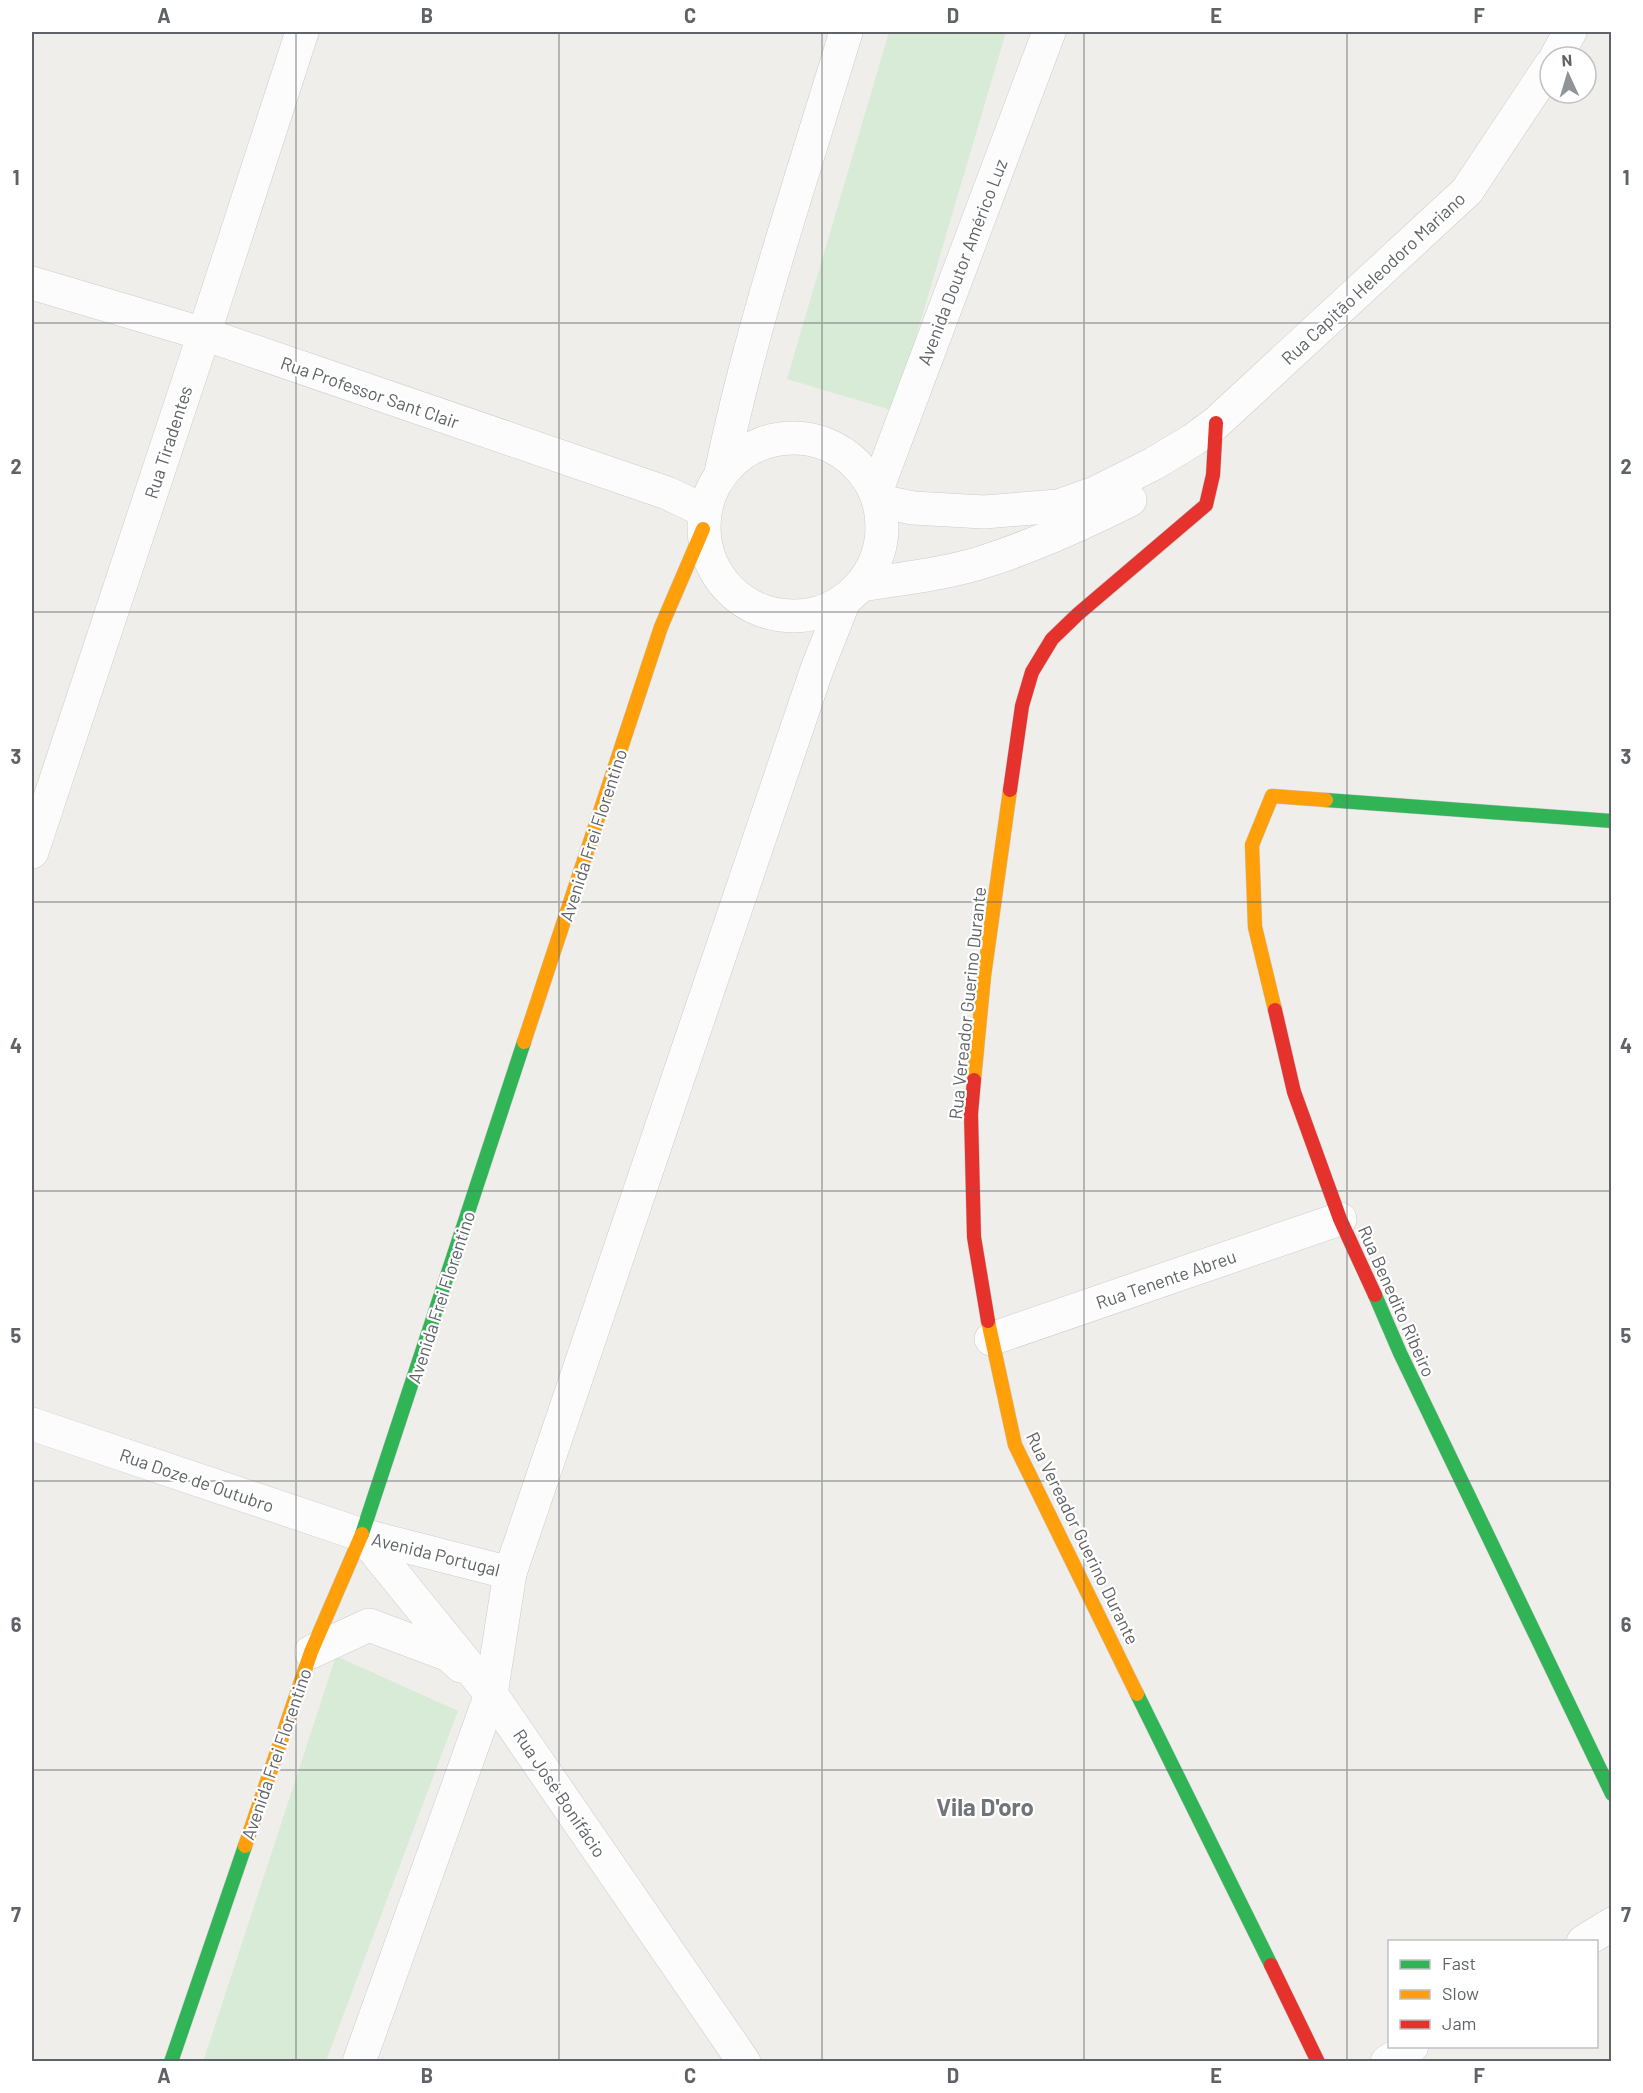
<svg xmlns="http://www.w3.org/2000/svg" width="1643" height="2093" font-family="Barlow,sans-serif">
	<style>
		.green { fill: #d8ebd6 }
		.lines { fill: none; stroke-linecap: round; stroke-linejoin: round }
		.street-casing { stroke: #cbcccc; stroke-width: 34 }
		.fast-casing { stroke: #cacacb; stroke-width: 15 }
		.slow-casing { stroke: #cacacb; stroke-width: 15 }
		.jam-casing { stroke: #cacacb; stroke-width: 15 }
		.street { stroke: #fdfcfc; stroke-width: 33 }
		.fast { stroke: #30b455; stroke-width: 14 }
		.slow { stroke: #ff9f0a; stroke-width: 14 }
		.jam { stroke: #e5322d; stroke-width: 14 }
		.grid { fill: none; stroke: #5f6368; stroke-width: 1.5; stroke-opacity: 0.55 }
		.labels { text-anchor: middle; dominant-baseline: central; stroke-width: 4.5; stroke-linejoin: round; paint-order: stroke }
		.street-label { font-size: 18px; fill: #5f6368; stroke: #fff }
		.district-label { font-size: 24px; font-weight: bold; fill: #70757a; stroke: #fff }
		.neatline { fill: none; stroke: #5f6368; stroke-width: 2 }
		.grid-label { font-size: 20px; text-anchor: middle; font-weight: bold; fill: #5f6368 }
	</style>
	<rect width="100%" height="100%" fill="#efeeea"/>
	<g class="green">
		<polygon points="889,32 1006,32 894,411 787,379"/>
		<polygon points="336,1656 458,1711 326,2061 203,2062"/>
	</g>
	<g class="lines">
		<defs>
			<g id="street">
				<polyline points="1556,57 1570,32"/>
				<polyline points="32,283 204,334 667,493 705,511"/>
				<circle cx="793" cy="527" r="89"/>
				<path d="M721,473C752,323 802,178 846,32"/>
				<polyline points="876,492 1049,32"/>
				<polyline points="879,501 913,508 984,512 1058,506 1095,493 1153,464 1193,440 1216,423 1467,191 1550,66"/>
				<path d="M862,585C904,578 948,574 989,560C1038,544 1084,523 1130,500"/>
				<polyline points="32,852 204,334 302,32"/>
				<polyline points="991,1339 1340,1219"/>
				<polyline points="32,1424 362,1535 510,1573"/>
				<polyline points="362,1535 491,1694 744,2062"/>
				<polyline points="311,1652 369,1625 449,1655 461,1666"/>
				<polyline points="1583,1942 1612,1924"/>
				<polyline points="359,2062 491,1694 510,1573 817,669 844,601"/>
				<polyline points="1387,2062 1412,2046"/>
			</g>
			<g id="fast">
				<polyline points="1326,800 1612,821"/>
				<polyline points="1375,1295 1400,1353 1612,1794"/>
				<polyline points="362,1534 524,1042"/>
				<polyline points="1137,1694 1271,1965"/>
				<polyline points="171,2062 245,1846"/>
			</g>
			<g id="slow">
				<polyline points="1275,1010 1255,927 1252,845 1272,796 1326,800"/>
				<polyline points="524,1042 661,627 703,529"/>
				<polyline points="974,1080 984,976 1010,790"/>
				<polyline points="988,1321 1015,1445 1137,1694"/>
				<polyline points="245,1846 311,1652 362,1534"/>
			</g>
			<g id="jam">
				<polyline points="1010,790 1022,706 1032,672 1052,639 1078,614 1206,505 1213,475 1216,423"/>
				<polyline points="1275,1010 1294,1092 1340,1219 1375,1295"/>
				<polyline points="974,1080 971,1114 974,1237 988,1321"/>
				<polyline points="1271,1965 1318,2062"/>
			</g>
		</defs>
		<use href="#street" class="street-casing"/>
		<use href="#fast" class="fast-casing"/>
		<use href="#slow" class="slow-casing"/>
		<use href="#jam" class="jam-casing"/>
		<use href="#street" class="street"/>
		<use href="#fast" class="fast"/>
		<use href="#slow" class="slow"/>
		<use href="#jam" class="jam"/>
	</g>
	<path class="grid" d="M296,32V2062M559,32V2062M822,32V2062M1084,32V2062M1347,32V2062M32,323H1612M32,612H1612M32,902H1612M32,1191H1612M32,1481H1612M32,1770H1612"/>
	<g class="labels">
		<g class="street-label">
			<text transform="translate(962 262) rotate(-69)">Avenida Doutor Américo Luz</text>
			<text transform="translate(1373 278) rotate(-43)">Rua Capitão Heleodoro Mariano</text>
			<text transform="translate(370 392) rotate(19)">Rua Professor Sant Clair</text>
			<text transform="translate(168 442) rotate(-72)">Rua Tiradentes</text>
			<text transform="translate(593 835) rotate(-72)">Avenida Frei Florentino</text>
			<text transform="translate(967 1003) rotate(-84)">Rua Vereador Guerino Durante</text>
			<text transform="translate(1166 1279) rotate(-19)">Rua Tenente Abreu</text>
			<text transform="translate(441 1297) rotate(-72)">Avenida Frei Florentino</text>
			<text transform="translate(1397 1301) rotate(66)">Rua Benedito Ribeiro</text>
			<text transform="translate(197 1480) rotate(19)">Rua Doze de Outubro</text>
			<text transform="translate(1083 1538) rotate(64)">Rua Vereador Guerino Durante</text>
			<text transform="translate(436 1554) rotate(14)">Avenida Portugal</text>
			<text transform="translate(276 1754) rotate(-71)">Avenida Frei Florentino</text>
			<text transform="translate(560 1793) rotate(56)">Rua José Bonifácio</text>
		</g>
		<g class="district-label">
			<text x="985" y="1806">Vila D'oro</text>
		</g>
	</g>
	<rect width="1643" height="2093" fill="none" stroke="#ffffff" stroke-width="66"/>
	<rect x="1388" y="1940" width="210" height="108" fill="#ffffff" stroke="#bfc1c3" stroke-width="1.5"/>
	<rect x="1400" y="1960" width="30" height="9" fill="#30b455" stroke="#bfc1c3" stroke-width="1.5"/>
	<text x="1442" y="1970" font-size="18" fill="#5f6368">Fast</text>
	<rect x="1400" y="1990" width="30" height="9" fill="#ff9f0a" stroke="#bfc1c3" stroke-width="1.5"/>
	<text x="1442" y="2000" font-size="18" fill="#5f6368">Slow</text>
	<rect x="1400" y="2020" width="30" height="9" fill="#e5322d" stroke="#bfc1c3" stroke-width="1.5"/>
	<text x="1442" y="2030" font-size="18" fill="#5f6368">Jam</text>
	<g transform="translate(1568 75) rotate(356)"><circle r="28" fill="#ffffff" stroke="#bfc1c3" stroke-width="1.5"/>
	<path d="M0-4.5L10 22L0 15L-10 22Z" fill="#919496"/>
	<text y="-9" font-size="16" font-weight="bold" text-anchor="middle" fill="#5f6368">N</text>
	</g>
	<rect x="33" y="33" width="1577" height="2027" class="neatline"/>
	<g class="grid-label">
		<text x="164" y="23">A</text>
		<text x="427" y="23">B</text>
		<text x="690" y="23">C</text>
		<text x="953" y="23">D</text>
		<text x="1216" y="23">E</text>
		<text x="1479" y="23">F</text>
		<text x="16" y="185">1</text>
		<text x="1626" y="185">1</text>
		<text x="16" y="474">2</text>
		<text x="1626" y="474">2</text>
		<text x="16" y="764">3</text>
		<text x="1626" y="764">3</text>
		<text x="16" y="1053">4</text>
		<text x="1626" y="1053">4</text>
		<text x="16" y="1343">5</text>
		<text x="1626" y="1343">5</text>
		<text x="16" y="1632">6</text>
		<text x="1626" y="1632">6</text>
		<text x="16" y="1922">7</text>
		<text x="1626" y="1922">7</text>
		<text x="164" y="2083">A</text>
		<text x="427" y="2083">B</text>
		<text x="690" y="2083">C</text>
		<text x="953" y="2083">D</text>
		<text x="1216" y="2083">E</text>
		<text x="1479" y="2083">F</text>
	</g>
</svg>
